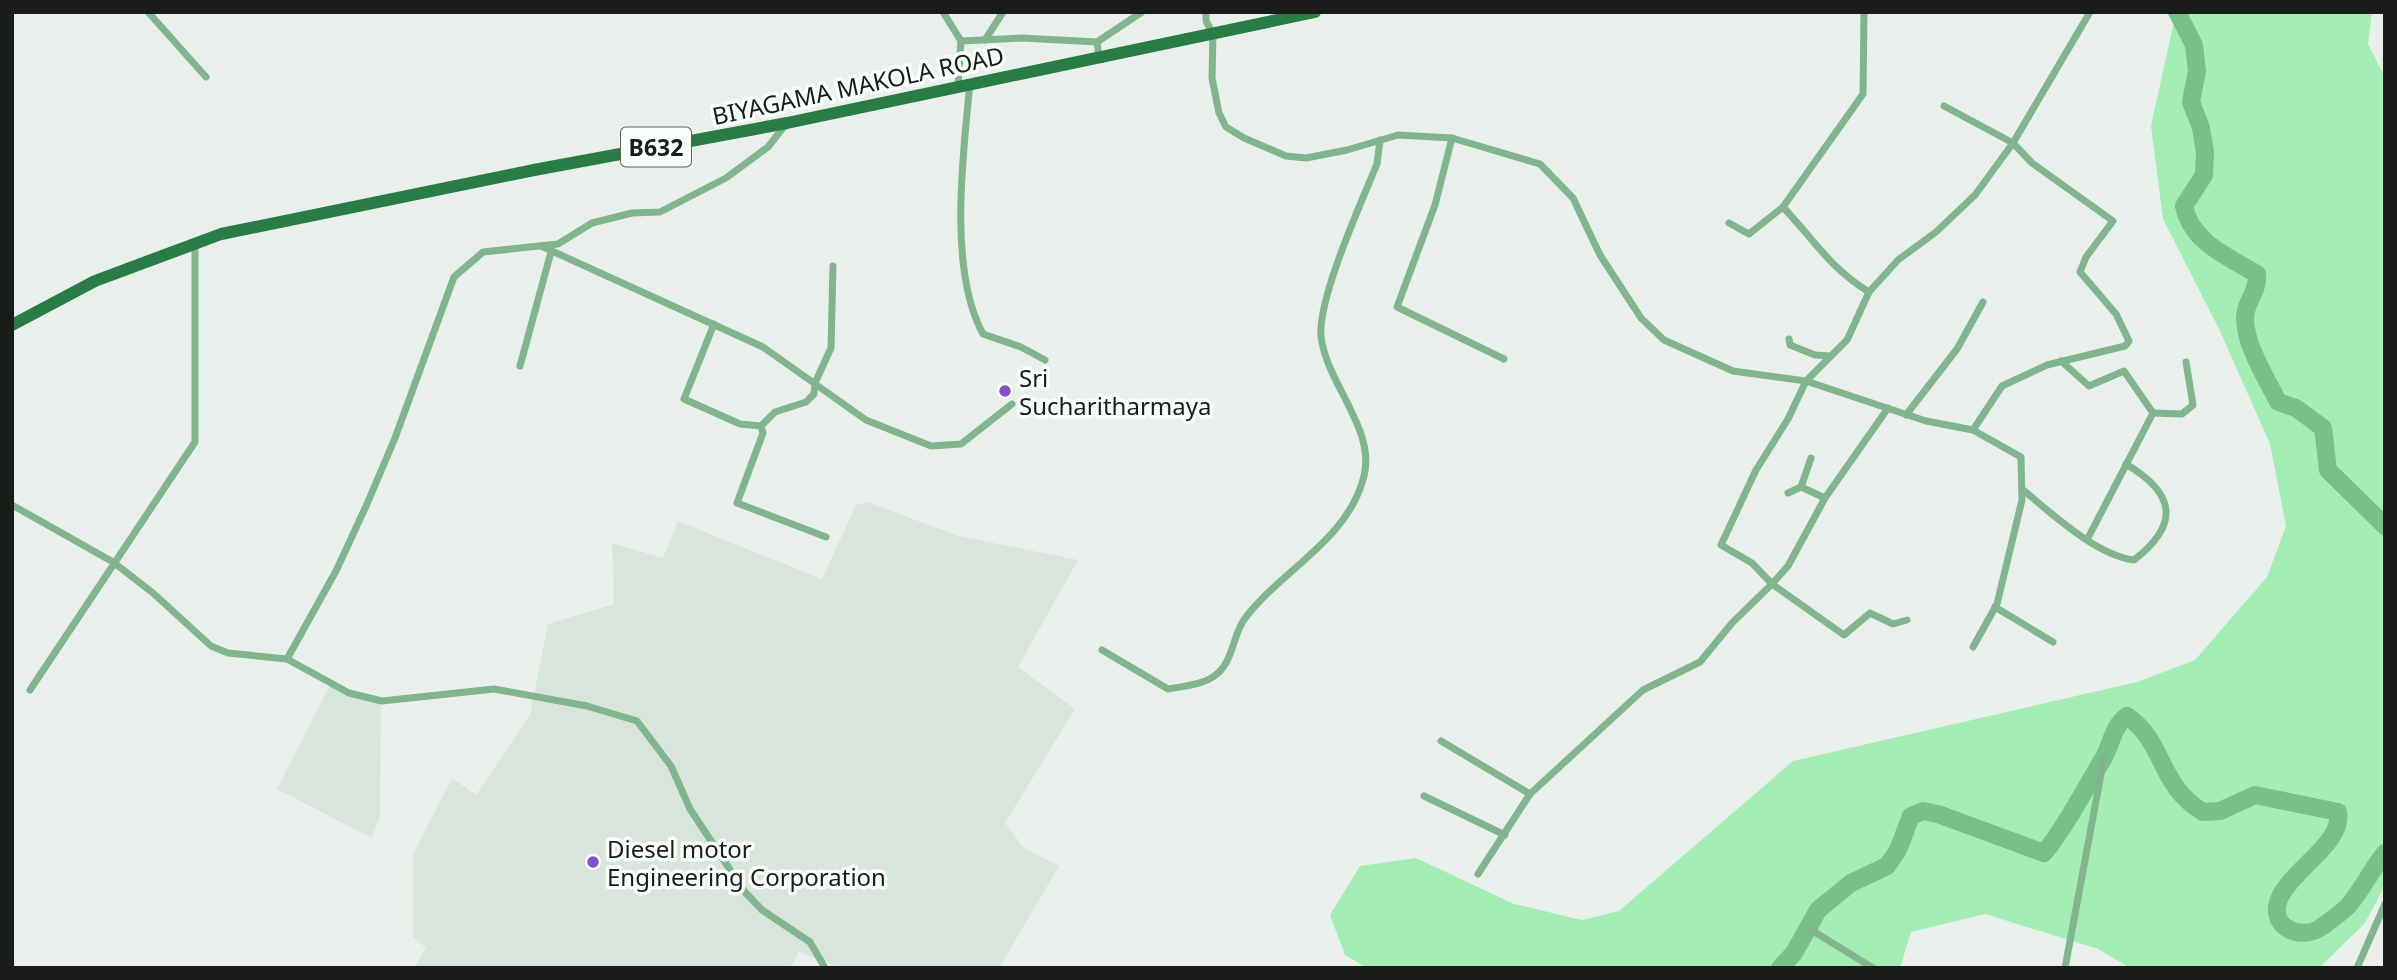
<svg xmlns="http://www.w3.org/2000/svg" width="2397" height="980" font-family="'Noto Sans',sans-serif">
	<style>
		.built { fill: #d8e5db }
		.green { fill: #a4eeb6 }
		.lines { fill: none; stroke-linecap: round; stroke-linejoin: round }
		.river { stroke: #76c189; stroke-width: 18 }
		.minor { stroke: #82b48d; stroke-width: 7 }
		.primary { stroke: #2a7c46; stroke-width: 12 }
		.poi-dot { fill: #8651c8; stroke: #f7fdf8; stroke-width: 2.5 }
		.labels { text-anchor: middle; dominant-baseline: central; stroke-width: 7; stroke-linejoin: round; paint-order: stroke }
		.shield { fill: #f7fdf8; stroke: #5c605d; stroke-width: 2 }
		.shield-label { font-size: 23px; font-weight: bold; fill: #1a1c1a }
		.street-label { font-size: 24px; fill: #1a1c1a; stroke: #f7fdf8 }
		.poi-label { font-size: 24px; fill: #1a1c1a; stroke: #f7fdf8; text-anchor: start }
	</style>
	<rect width="100%" height="100%" fill="#e9f0eb"/>
	<g class="built">
		<polygon points="867,502 959,536 1078,560 1018,667 1075,709 1005,823 1024,848 1059,866 999,968 841,968 799,952 790,968 414,968 426,948 413,937 413,855 452,778 476,795 530,715 548,624 614,604 612,543 663,558 678,521 822,579 856,505"/>
		<polygon points="331,683 381,702 380,816 372,838 277,789"/>
	</g>
	<polygon class="green" points="2176,12 2372,12 2368,44 2385,77 2385,885 2365,923 2319,968 2130,968 2098,949 1985,914 1911,932 1900,968 1367,968 1345,955 1330,915 1360,866 1416,858 1514,904 1582,920 1619,911 1793,761 2137,682 2195,660 2267,577 2286,526 2270,444 2220,331 2163,219 2151,126"/>
	<g class="lines">
		<g class="river">
			<path d="M2177,12L2194,45L2197,71L2191,102L2201,128L2205,152L2204,175L2184,206C2192,243 2227,256 2257,274C2259,292 2244,302 2245,320C2246,347 2267,379 2278,402L2296,408L2323,428L2328,470L2385,526"/>
			<path d="M1780,968L1794,953L1818,910L1851,883L1887,866L1898,850L1911,816L1923,811L1938,814L2044,853C2067,825 2084,790 2103,759C2111,746 2113,725 2127,716C2166,743 2157,784 2203,812L2220,811L2255,795L2338,812C2344,842 2293,869 2280,897C2266,926 2301,943 2323,926C2331,920 2341,913 2348,906C2362,890 2371,870 2385,853"/>
		</g>
		<g class="minor">
			<polyline points="148,12 206,77"/>
			<polyline points="943,12 961,41 958,85"/>
			<polyline points="1206,12 1206,21 1213,34 1212,78 1219,113 1226,127 1244,138 1286,156 1306,158 1347,150 1398,135 1452,138 1540,164 1573,198 1600,255 1641,318 1664,340 1733,371 1806,381 1847,340 1869,292 1898,260 1936,232 1975,195 2013,143 2090,12"/>
			<path d="M1864,12L1863,94L1783,207C1814,240 1831,269 1869,292"/>
			<polyline points="985,40 1003,12"/>
			<polyline points="961,41 1022,38 1097,42 1099,57"/>
			<polyline points="1097,42 1142,12"/>
			<path d="M970,83C963,155 948,270 983,334L1021,347L1045,360"/>
			<polyline points="1944,106 2013,143 2032,163 2113,221 2086,257 2080,272 2116,314 2129,341 2125,346 2047,365 2002,386 1973,430"/>
			<polyline points="1452,138 1435,205 1397,307 1504,359"/>
			<polyline points="1729,223 1749,234 1783,207"/>
			<polyline points="541,246 763,347 866,420 931,446 961,444 1012,404"/>
			<polyline points="714,324 684,399 740,424 761,426 763,433 737,503 826,537"/>
			<polyline points="1789,339 1790,345 1815,355 1830,356"/>
			<polyline points="2061,361 2089,386 2124,371 2153,413"/>
			<polyline points="520,366 551,252"/>
			<polyline points="1888,408 1825,498 1788,566 1772,584 1844,635 1870,613 1893,624 1907,620"/>
			<polyline points="2153,413 2182,414 2193,405 2186,362"/>
			<polyline points="1906,415 1957,349 1983,302"/>
			<polyline points="761,426 775,412 806,402 814,394 815,383 831,348 833,266"/>
			<polyline points="1801,487 1811,458"/>
			<path d="M2022,489C2052,514 2096,555 2134,560C2180,524 2176,494 2126,464"/>
			<polyline points="1788,493 1801,487 1825,498"/>
			<polyline points="12,505 113,562 153,593 211,646 228,653 287,659 349,693 382,701 494,689 587,706 637,721 671,766 690,809 744,891 762,910 810,942 825,968"/>
			<polyline points="2088,538 2153,413"/>
			<polyline points="1995,607 2053,642"/>
			<path d="M1102,650L1168,689C1185,686 1205,685 1218,673C1234,659 1233,632 1246,617C1284,568 1348,540 1364,476C1376,429 1326,383 1321,336C1318,298 1361,203 1377,164L1380,140"/>
			<polyline points="287,659 336,571 367,504 395,438 454,277 483,252 558,244 592,223 632,213 660,212 726,178 768,147 786,124"/>
			<polyline points="30,690 195,442 195,243"/>
			<polyline points="1441,741 1530,794"/>
			<polyline points="1424,796 1505,835"/>
			<polyline points="1478,874 1530,794 1643,690 1700,662 1732,623 1772,584 1752,563 1721,545 1756,470 1788,419 1806,381 1926,421 1973,430 2021,457 2022,500 1997,604 1973,647"/>
			<polyline points="1808,928 1873,968"/>
			<polyline points="2065,968 2104,758"/>
			<polyline points="2357,968 2385,904"/>
		</g>
		<polyline class="primary" points="12,325 95,281 221,234 534,170 787,123 1315,12"/>
	</g>
	<g class="poi-dot">
		<circle cx="1005" cy="391" r="7"/>
		<circle cx="593" cy="862" r="7"/>
	</g>
	<g class="labels">
		<rect class="shield" x="621" y="127.5" width="70" height="39" rx="5"/>
		<g class="shield-label">
			<text x="656" y="147">B632</text>
		</g>
		<g class="street-label">
			<text transform="translate(858 85) rotate(-12)">BIYAGAMA MAKOLA ROAD</text>
		</g>
		<g class="poi-label">
			<text x="1019" y="377">Sri<tspan x="1019" dy="28">Sucharitharmaya</tspan></text>
			<text x="607" y="848">Diesel motor<tspan x="607" dy="28">Engineering Corporation</tspan></text>
		</g>
	</g>
	<rect width="2397" height="980" fill="none" stroke="#1a1c1a" stroke-width="28"/>
</svg>
